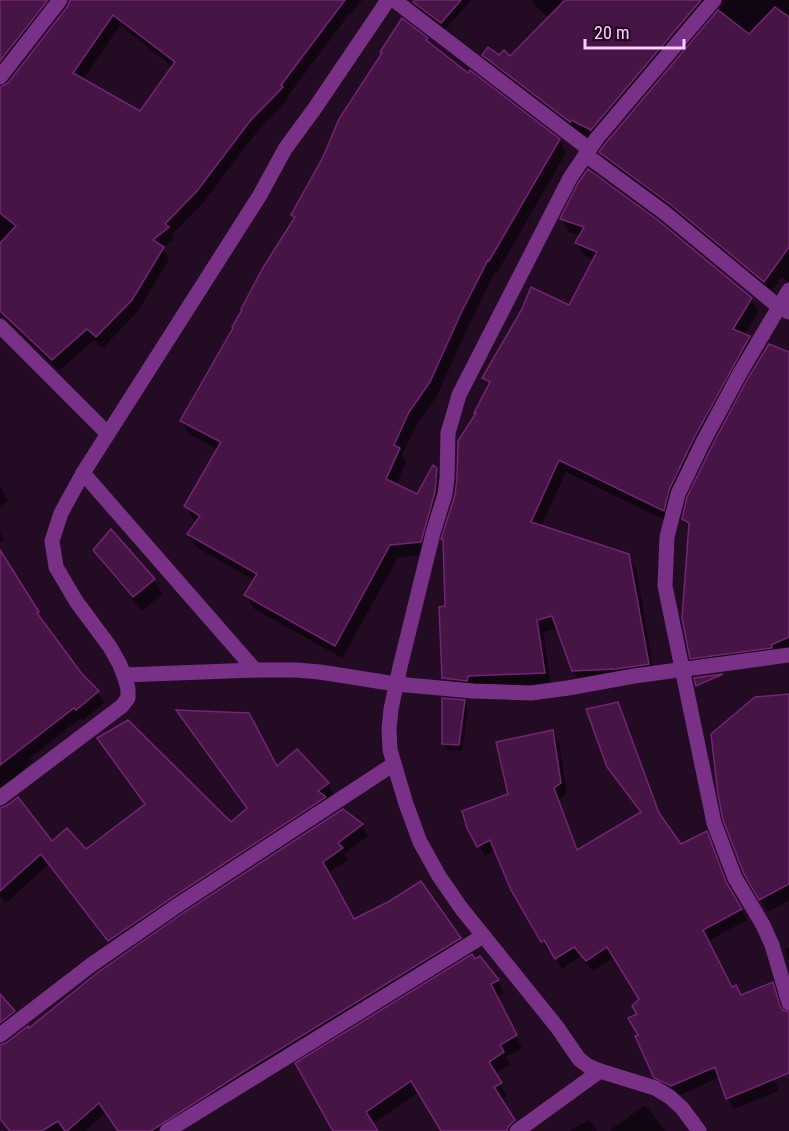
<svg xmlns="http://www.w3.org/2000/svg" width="789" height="1131" font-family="'Roboto Condensed',sans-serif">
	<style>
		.shadow { fill: #0007; fill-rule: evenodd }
		.building { fill: #461546; stroke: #742475; stroke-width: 1.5; fill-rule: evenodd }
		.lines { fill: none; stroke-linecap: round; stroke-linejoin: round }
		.minor { stroke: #793187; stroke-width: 15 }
	</style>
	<rect width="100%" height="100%" fill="#220b23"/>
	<g class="shadow">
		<path d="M0,0H362L351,14L350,13L287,97L288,99L256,133L203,203L172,235L174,239L163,248L169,260L138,311L103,348L94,340L59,371L0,314V96L69,7L71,2L68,1L62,2L13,64L0,53ZM120,25L173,67L141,113L83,80Z"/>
		<polygon points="419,0 471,0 445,30 420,10 416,3"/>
		<polygon points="532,0 789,0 789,282 782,277 771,292 608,164 601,153 725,3 718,2 597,141 578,131 490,67 484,55 510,58 549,18 535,6"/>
		<polygon points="427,39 430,45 468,75 559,140 566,153 497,273 495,272 468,327 437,396 416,426 402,455 406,462 396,486 417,496 436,469 444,482 428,554 398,558 342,658 253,608 246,595 255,581 196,547 188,534 198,521 193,519 186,506 218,449 189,434 181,421 295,219 293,215 383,54 381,52"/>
		<polygon points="580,184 751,299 759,312 744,335 749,337 757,350 671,523 566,472 541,527 628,555 636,569 655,677 581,684 573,671 558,629 543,632 551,685 451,691 444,678 447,608 477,414 489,388 484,378 570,307 595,260 584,255 577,243 581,236 569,232 562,219"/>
		<polygon points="789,357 789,658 698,670 691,658 690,531 683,519"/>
		<polygon points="0,486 8,502 0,506"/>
		<polygon points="0,532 4,540 0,542"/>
		<polygon points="95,550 154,580 163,594 142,611 104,565"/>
		<polygon points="0,553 44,624 80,675 98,692 104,703 83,720 81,718 30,758 32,762 23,769 30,780 0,803"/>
		<polygon points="789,695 789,900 768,912 745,873"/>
		<polygon points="464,701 468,709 462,751 447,750 443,743"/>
		<polygon points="617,704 623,714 662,820 681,846 706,833 712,843 731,893 747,920 708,941 732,988 741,996 772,984 778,995 784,1013 789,1014 789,1060 768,1066 779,1091 734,1109 728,1098 720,1077 678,1096 662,1088 655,1077 640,1035 638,1015 641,999 614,957 593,971 581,956 562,969 551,950 548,951 512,890 496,850 485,856 469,827 510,795 553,732 559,742 567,794 559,799 578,851 642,814 615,778 608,766"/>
		<polygon points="99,739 231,824 248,809 277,768 297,751 327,784 334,795 116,952 49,864 6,903 0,896 0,809 51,844 85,851 146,805 105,750"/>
		<polygon points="343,811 362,825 368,836 344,854 348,860 328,873 353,921 389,904 420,883 466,950 172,1131 119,1131 106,1112 85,1131 23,1131 0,1105 0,1046 29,1030"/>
		<polygon points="789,948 789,962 785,949"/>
		<polygon points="479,958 498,981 504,993 497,997 522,1048 506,1057 510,1064 495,1074 507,1096 500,1100 520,1131 443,1131 419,1092 372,1124 376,1131 334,1131 475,961"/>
		<polygon points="0,996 14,1012 20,1023 0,1039"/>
		<polygon points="645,1105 665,1131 609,1131"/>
		<polygon points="589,1120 597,1131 569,1131"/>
	</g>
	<g class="building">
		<polygon points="0,0 48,0 0,61"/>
		<path d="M70,0H345L281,85L283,87L250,121L197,191L165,224L169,227L153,240L164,247L132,300L96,337L87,329L52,360L0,311V243L16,226L0,213V87L8,83L68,6ZM113,15L175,62L140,111L73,73Z"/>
		<polygon points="415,0 461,0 441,23 413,2"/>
		<polygon points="565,0 701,0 590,131 591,130 571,120 570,122 482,55 488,47 499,55 504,50 510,56"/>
		<polygon points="775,7 789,17 789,247 764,282 671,205 599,152 605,144 718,10 749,34"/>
		<polygon points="402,18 428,38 426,40 468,73 470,70 560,139 489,261 488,260 461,313 430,382 409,412 394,445 400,448 386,479 417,494 433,465 437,468 435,492 421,542 390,545 335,646 244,595 257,574 187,534 200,516 184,506 221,442 180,421 233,328 232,327 242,310 241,309 264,266 295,217 291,215 323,157 339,119 382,53 380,52"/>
		<polygon points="588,169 659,221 752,298 733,329 750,336 694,438 669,490 664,511 559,460 531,522 629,554 649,664 616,669 572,671 552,616 537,620 545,673 468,676 467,681 442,678 439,607 445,606 443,539 441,539 455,495 457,478 458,441 476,413 474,413 490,382 482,378 522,309 531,287 569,305 597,252 575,243 584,227 560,219 578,183"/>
		<polygon points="769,344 789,352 789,637 771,645 772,648 690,659 682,618 689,523 682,519 687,497 712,446 748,378"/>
		<polygon points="111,529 155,579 133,597 93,550"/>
		<polygon points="0,550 39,612 37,613 82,674 99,691 76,710 74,708 0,765"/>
		<polygon points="723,674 696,686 694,678"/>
		<polygon points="789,694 789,884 759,900 744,874 723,820 718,794 711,734 755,697"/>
		<polygon points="442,698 465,700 459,745 442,744"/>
		<polygon points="618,702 659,813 681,844 707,831 726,882 742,909 703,930 732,987 736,985 741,995 773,982 780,1006 783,1010 789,1012 789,1073 726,1099 715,1067 671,1086 654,1078 635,1036 638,1035 628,1018 637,1014 632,1006 639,999 607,947 586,961 574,947 555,959 544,940 541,942 511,890 490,840 477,847 467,828 462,811 508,794 496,742 553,730 561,783 554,788 577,850 641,812 607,767 586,709"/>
		<polygon points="176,710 249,713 277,766 297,749 329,783 318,791 326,797 173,897 108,941 41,854 0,891 0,808 6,806 18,797 52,841 67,828 86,849 145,804 97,738 128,720 231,822 247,808"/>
		<polygon points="343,809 363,824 338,843 343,848 323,862 354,919 388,902 421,881 461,938 246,1070 151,1131 118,1131 99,1103 67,1131 65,1131 58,1121 42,1131 10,1131 0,1119 0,1045 6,1043 28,1026 29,1028 97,973 183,913"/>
		<polygon points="472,954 475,959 480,956 499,980 491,984 517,1035 500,1045 504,1052 489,1062 502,1083 494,1087 515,1120 508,1127 507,1131 441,1131 411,1081 366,1112 378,1131 333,1131 295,1063"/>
		<polygon points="0,994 15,1011 0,1023"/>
	</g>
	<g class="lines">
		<g class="minor">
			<polyline points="394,0 589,149"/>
			<polyline points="0,77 60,0"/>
			<polyline points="586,155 665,213 779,307 789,312"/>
			<polyline points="789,290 740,373 703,442 678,494 667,537 665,586 714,823 735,878 763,925 772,945 789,1003"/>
			<polyline points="0,326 108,434"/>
			<polyline points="83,473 255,670"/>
			<polyline points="124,675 255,670 296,670 320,672 396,684 473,691 531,693 568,688 634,676 789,655"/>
			<polyline points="0,798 122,706 128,698 128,689 124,675 119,663 110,647 76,601 56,567 52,541 61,513 83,473 260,195 285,149 315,108 388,0"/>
			<polyline points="0,1035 91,965 178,905 394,764"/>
			<polyline points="167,1131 483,936"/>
			<polyline points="517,1131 600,1071"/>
			<polyline points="699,1131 682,1108 670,1097 655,1088 600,1071 588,1066 579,1059 557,1027 461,908 439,876 420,842 406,804 390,750 389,729 391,709 400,667 433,533 445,494 447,478 448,433 459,395 570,178 597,138 714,0"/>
		</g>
	</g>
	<path d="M585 39v9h99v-9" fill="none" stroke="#fbcdff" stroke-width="3"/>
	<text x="594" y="39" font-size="18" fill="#fbcdff" stroke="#220b23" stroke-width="4.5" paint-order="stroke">20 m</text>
</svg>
